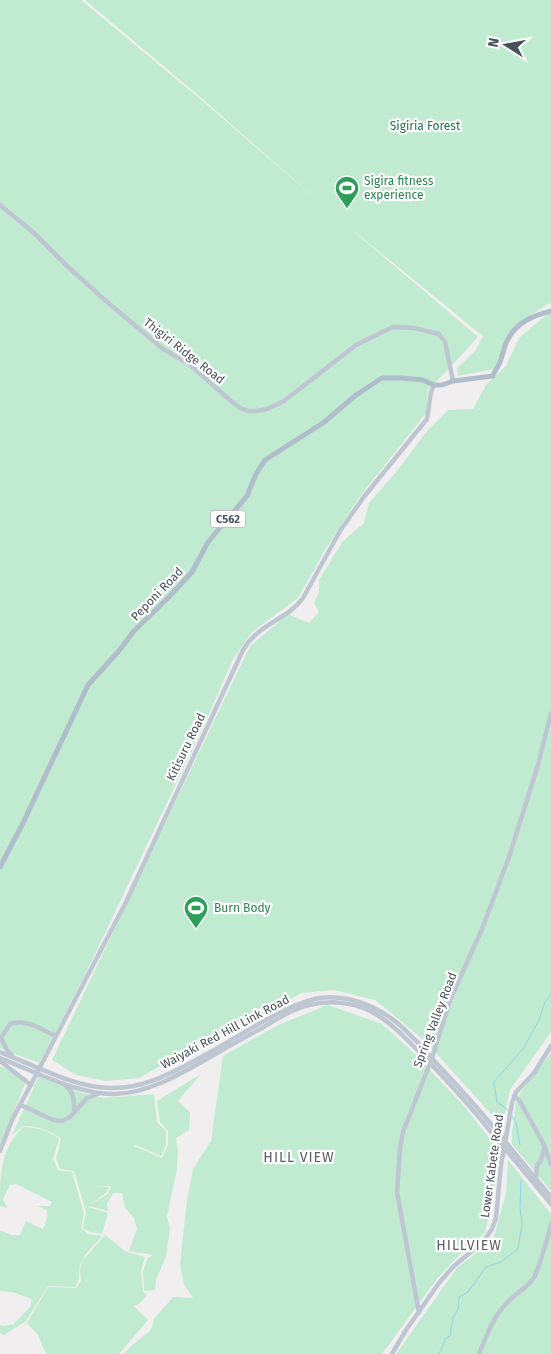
<svg xmlns="http://www.w3.org/2000/svg" width="551" height="1354" font-family="'Fira Sans',sans-serif">
	<style>
		.green { fill: #c0ebd0 }
		.lines { fill: none; stroke-linecap: round; stroke-linejoin: round }
		.stream { stroke: #91d5e4; stroke-width: 1 }
		.secondary { stroke: #bec7d1; stroke-width: 4.5 }
		.primary { stroke: #b0becb; stroke-width: 5 }
		.secondary-bridge { stroke: #bec7d1; stroke-width: 4.5 }
		.labels { text-anchor: middle; dominant-baseline: central; stroke-width: 4.5; stroke-linejoin: round; paint-order: stroke }
		.shield { fill: #fff; stroke: #7f868c; stroke-width: 1 }
		.shield-label { font-size: 11px; font-weight: bold; fill: #48525a }
		.park-label { font-size: 12px; fill: #1f7648; stroke: #fff }
		.leisure-label { font-size: 12px; fill: #27864d; stroke: #fff; text-anchor: start }
		.street-label { font-size: 12px; fill: #48525a; stroke: #fff }
		.neighbourhood-label { font-size: 14px; letter-spacing: 1px; fill: #5c5f63; stroke: #fff }
	</style>
	<rect width="100%" height="100%" fill="#f1eeef"/>
	<g class="green">
		<polygon points="0,0 81,0 206,104 332,213 199,96 85,0 551,0 551,302 518,324 494,369 458,376 457,368 475,351 483,336 345,224 478,337 442,376 428,389 426,413 358,499 325,550 298,598 252,632 233,659 206,721 86,973 39,1063 0,1048"/>
		<polygon points="551,311 551,1032 510,1090 502,1126 425,1041 375,1000 334,990 302,993 169,1061 139,1078 106,1081 76,1075 52,1060 250,646 288,614 309,623 319,612 314,603 319,592 319,580 343,541 364,523 369,503 397,471 427,431 448,410 473,409 486,385 506,366 519,338"/>
		<polygon points="328,1005 382,1024 414,1053 464,1106 498,1149 494,1193 485,1233 465,1249 436,1280 382,1354 124,1354 130,1347 151,1330 154,1319 173,1297 193,1298 184,1284 180,1264 187,1201 193,1169 211,1141 223,1056 280,1024"/>
		<polygon points="551,1053 551,1191 512,1144 512,1132 516,1102 522,1090"/>
		<polygon points="0,1066 27,1079 0,1145"/>
		<path d="M201,1074L178,1101L190,1112L189,1130L176,1138L178,1151L177,1169L167,1216L170,1229L166,1256L156,1280L155,1290L144,1291L143,1272L147,1259L153,1255L129,1251L137,1229L134,1218L125,1208L122,1193H113L107,1204L108,1211L89,1206L108,1194L111,1186L95,1187H109L107,1192L88,1207L108,1213L102,1234L90,1232L83,1228L86,1212L74,1171L60,1169L56,1158L61,1139C49,1130 38,1126 23,1126L12,1135L39,1076L82,1093L103,1098L154,1094L157,1122L166,1131V1145L161,1156L135,1145L134,1146L162,1158L168,1145V1131L160,1122L157,1101Z"/>
		<path d="M23,1127C37,1128 48,1130 59,1139L53,1159L58,1170L72,1172L84,1214L81,1228L88,1234L102,1236C96,1243 86,1252 82,1261C77,1271 82,1277 75,1287L48,1286L26,1321L4,1335L0,1333V1325L2,1326L14,1324L30,1307L32,1299L12,1292L0,1291V1230L11,1235H20L26,1221L43,1229L47,1218V1210L37,1206H50L52,1202L16,1184L10,1185L3,1199L7,1208L0,1206C0,1176 0,1149 23,1127Z"/>
		<polygon points="508,1160 551,1214 551,1354 396,1354 457,1268 493,1240 506,1194"/>
		<polygon points="105,1235 125,1251 145,1257 141,1271 143,1292 147,1295 140,1303 134,1306 148,1320 119,1354 46,1354 38,1335 27,1323 48,1287 76,1288 81,1281 80,1270 83,1260"/>
	</g>
	<g class="lines">
		<g class="stream">
			<polyline points="508,1110 497,1102 494,1082 523,1049 538,1022 545,1002 551,994"/>
			<polyline points="512,1116 516,1123 520,1145"/>
			<polyline points="439,1354 446,1338 450,1336 453,1318 458,1309 459,1297 468,1292 486,1267 501,1262 518,1249 522,1224 520,1208 521,1180"/>
		</g>
		<g class="secondary">
			<polyline points="0,205 34,233 67,266 106,301 163,349 189,364 231,401 240,408 248,411 257,411 267,409 284,401 356,345 393,327 414,328 439,334 445,342 453,381"/>
			<polyline points="1,1038 7,1050 12,1055"/>
			<path d="M0,1039L10,1024C25,1018 41,1029 55,1036"/>
			<path d="M0,1052C34,1065 75,1088 111,1088C147,1089 176,1070 207,1054C239,1037 276,1010 311,1000C323,996 336,997 348,999C390,1008 411,1035 438,1065C460,1088 481,1112 501,1136"/>
			<polyline points="434,1052 450,1000 482,929 508,860 538,765 551,713"/>
			<path d="M0,1058C34,1071 78,1095 115,1094C150,1093 182,1073 212,1056C229,1046 245,1037 262,1028C277,1019 292,1009 309,1005C330,1000 353,1002 372,1012C393,1023 409,1042 426,1059C451,1085 476,1112 498,1141"/>
			<polyline points="0,1061 31,1085"/>
			<path d="M41,1065L126,902L243,650C259,623 287,620 303,598L340,531L363,498L427,419L431,392L434,385"/>
			<path d="M66,1086C74,1093 74,1100 74,1110"/>
			<polyline points="514,1096 520,1101 544,1145 551,1165"/>
			<polyline points="21,1105 53,1120 62,1121 70,1117 87,1098 98,1094"/>
			<polyline points="508,1145 551,1197"/>
			<polyline points="0,1151 13,1118 36,1075"/>
			<polyline points="507,1151 551,1204"/>
			<polyline points="536,1179 537,1165 541,1161 544,1149"/>
			<polyline points="419,1313 397,1192 400,1148 403,1132 427,1071"/>
			<polyline points="392,1354 406,1330 439,1283 454,1266 483,1242 492,1229 496,1218 501,1165 512,1103 516,1092 534,1073 551,1046"/>
			<path d="M479,1354C486,1337 492,1320 504,1306C512,1295 529,1288 535,1276C541,1260 547,1242 551,1224"/>
		</g>
		<path class="primary" d="M0,867L22,825L88,685L118,652L134,631L168,598L192,572L208,542L247,496L256,474L265,460L323,423L356,395L382,378H401L423,380L434,385H442L453,381L493,376C494,371 498,368 500,362C503,355 504,346 508,339C517,322 533,316 551,311"/>
		<g class="secondary-bridge">
			<polyline points="427,1071 434,1052"/>
			<polyline points="36,1075 41,1065"/>
			<polyline points="501,1136 508,1145"/>
			<polyline points="498,1141 507,1151"/>
		</g>
	</g>
	<defs>
		<symbol id="stadium-pin" viewBox="-11 -11 22 30"><path d="M0 17L-7.5 6A9.5 9.5 0 1 1 7.5 6Z" fill="#2e9e5b" stroke="#fff"/><path d="M0-5a6.5 5 0 1 0 0 10a6.5 5 0 1 0 0-10ZM-3.5-1.8h7v3.6h-7Z" fill="#fff"/></symbol>
	</defs>
	<g fill-rule="evenodd">
		<use href="#stadium-pin" x="333" y="174" width="28" height="38"/>
		<use href="#stadium-pin" x="182" y="894" width="28" height="38"/>
	</g>
	<g class="labels">
		<rect class="shield" x="210.5" y="510.5" width="35" height="17" rx="4"/>
		<g class="shield-label">
			<text x="228" y="519">C562</text>
		</g>
		<g class="park-label">
			<text x="425" y="126">Sigiria Forest</text>
		</g>
		<g class="leisure-label">
			<text x="364" y="181">Sigira fitness<tspan x="364" dy="14">experience</tspan></text>
			<text x="214" y="908">Burn Body</text>
		</g>
		<g class="street-label">
			<text transform="translate(184 351) rotate(38)">Thigiri Ridge Road</text>
			<text transform="translate(157 594) rotate(-46)">Peponi Road</text>
			<text transform="translate(186 747) rotate(-64)">Kitisuru Road</text>
			<text transform="translate(435 1020) rotate(-69)">Spring Valley Road</text>
			<text transform="translate(225 1032) rotate(-28)">Waiyaki Red Hill Link Road</text>
			<text transform="translate(492 1166) rotate(-82)">Lower Kabete Road</text>
		</g>
		<g class="neighbourhood-label">
			<text x="299" y="1157">HILL VIEW</text>
			<text x="469" y="1245">HILLVIEW</text>
		</g>
	</g>
	<g transform="translate(506 45) rotate(281)" stroke="#ffffff" stroke-width="4" paint-order="stroke">
	<path d="M0-4L9 19L0 12L-9 19Z" fill="#48525a"/>
	<text y="-8" font-size="14" font-weight="bold" text-anchor="middle" fill="#48525a">N</text>
	</g>
</svg>
